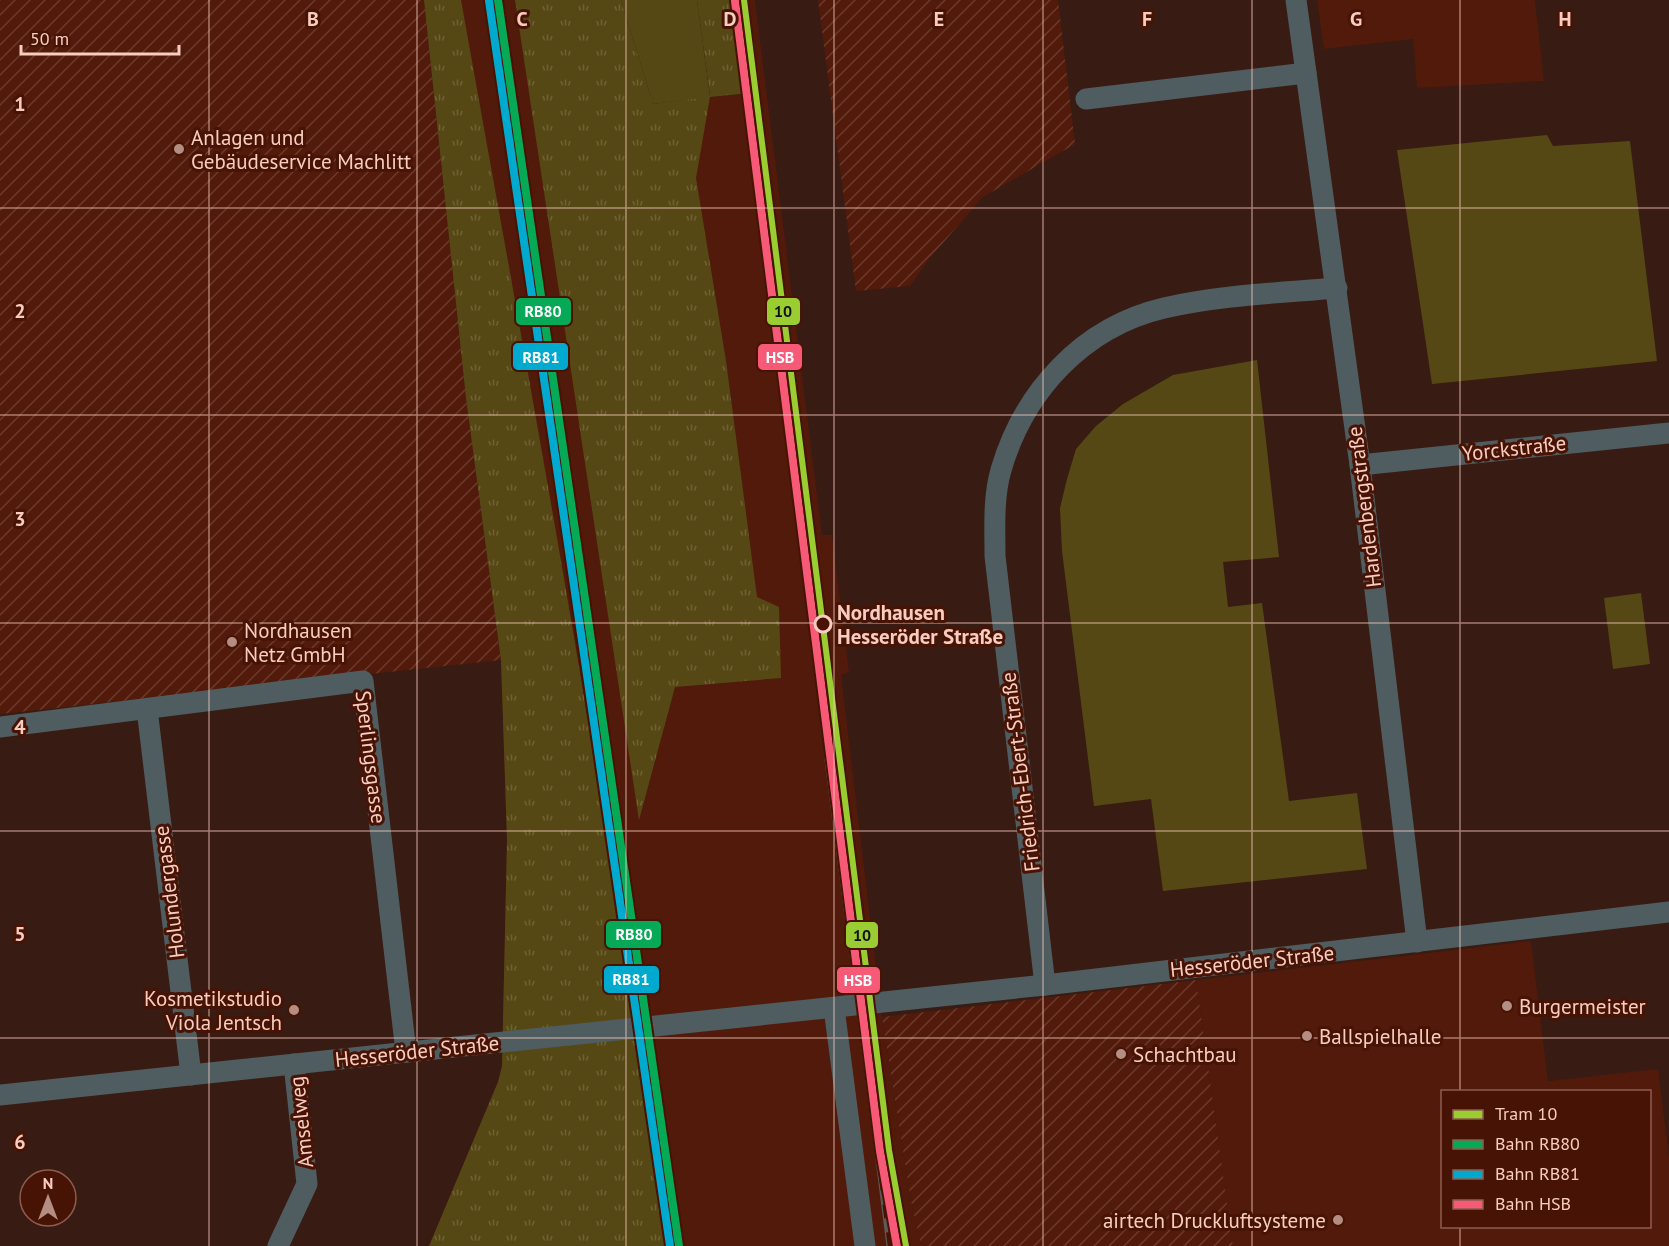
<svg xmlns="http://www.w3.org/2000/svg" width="1669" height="1246" font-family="'PT Sans',sans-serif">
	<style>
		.built { fill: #511a0a; fill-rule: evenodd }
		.industrial { fill: url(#industrial-furrows) }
		.grass { fill: url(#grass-tufts) }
		.garden { fill: #564815 }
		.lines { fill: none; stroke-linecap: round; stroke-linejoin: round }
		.minor { stroke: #4f5c60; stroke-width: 21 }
		.rail-casing { stroke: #5d5959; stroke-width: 7 }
		.rail { stroke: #471304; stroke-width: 4.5; stroke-dasharray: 14; stroke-linecap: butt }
		.rail-1-casing { stroke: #471304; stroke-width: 12 }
		.rail-2-casing { stroke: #471304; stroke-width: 12 }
		.rail-3-casing { stroke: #471304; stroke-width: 12 }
		.rail-1 { stroke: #06aa56; stroke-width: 8 }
		.rail-2 { stroke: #00a9ce; stroke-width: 8 }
		.rail-3 { stroke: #f75a77; stroke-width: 8 }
		.tram-1-casing { stroke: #471304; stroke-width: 10 }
		.tram-1 { stroke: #9acd32; stroke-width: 6 }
		.grid { fill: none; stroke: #f8ccc0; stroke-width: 1.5; stroke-opacity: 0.55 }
		.poi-dot { fill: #b58e83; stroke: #471304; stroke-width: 2 }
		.stop-dot { fill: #471304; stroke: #f8ccc0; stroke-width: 3 }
		.labels { text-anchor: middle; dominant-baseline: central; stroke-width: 6; stroke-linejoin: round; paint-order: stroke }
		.poi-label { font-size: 21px; fill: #f8ccc0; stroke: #471304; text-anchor: start }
		.street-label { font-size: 21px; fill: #f8ccc0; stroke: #471304 }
		.stop-label { font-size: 21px; font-weight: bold; fill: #f8ccc0; stroke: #471304; text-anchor: start }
		.grid-label { font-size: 20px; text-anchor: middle; font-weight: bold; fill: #f8ccc0; stroke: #471304; stroke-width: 6; stroke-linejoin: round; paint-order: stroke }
		.line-badge { stroke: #471304; stroke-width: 2 }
		.badge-label { font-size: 16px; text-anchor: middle; font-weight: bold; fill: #fff }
		.pale-badge-label { font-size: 16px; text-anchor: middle; font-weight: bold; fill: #111 }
	</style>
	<defs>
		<pattern id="industrial-furrows" width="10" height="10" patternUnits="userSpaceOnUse" patternTransform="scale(1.5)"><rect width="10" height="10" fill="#511a0a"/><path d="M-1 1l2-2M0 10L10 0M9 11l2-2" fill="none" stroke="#6b3a2c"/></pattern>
		<pattern id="grass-tufts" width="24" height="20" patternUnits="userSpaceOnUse" patternTransform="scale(1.5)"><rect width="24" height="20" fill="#564815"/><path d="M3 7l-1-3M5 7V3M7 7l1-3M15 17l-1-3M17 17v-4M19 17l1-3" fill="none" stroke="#6f6135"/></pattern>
	</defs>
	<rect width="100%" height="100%" fill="#381b13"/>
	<g class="built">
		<polygon points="424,0 621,0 653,104 695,177 710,97 750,93 738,0 755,0 822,535 832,535 849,672 841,675 882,1017 911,1201 921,1246 429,1246 498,1082 502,1066 507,840 501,660 466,398"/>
		<polygon points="1317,0 1535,0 1544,81 1417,88 1413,39 1324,49"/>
		<path d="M1531,941L1548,1081L1658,1069L1669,1157V1246H1233L1196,980ZM1442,1092H1650V1226H1442Z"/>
	</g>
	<g class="industrial">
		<polygon points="0,0 424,0 466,398 501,660 0,714"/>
		<polygon points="818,0 1058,0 1075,144 983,197 929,259 910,286 856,291"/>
		<polygon points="1196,980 1233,1246 921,1246 911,1201 882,1017"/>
	</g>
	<g class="grass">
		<path d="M424,0H461C535,414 613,828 666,1246H429L498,1082L502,1066L507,840L501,660L466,398Z"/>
		<polygon points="515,0 621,0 653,104 710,96 697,0 738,0 750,93 710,97 696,178 726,361 757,597 779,607 781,678 675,687 639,820"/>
	</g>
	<g class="garden">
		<polygon points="621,0 697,0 710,97 653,104"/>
		<polygon points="1547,135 1553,146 1630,141 1657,361 1432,384 1397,150"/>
		<polygon points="1257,360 1279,557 1223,562 1228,607 1262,603 1289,801 1357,793 1367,869 1163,891 1151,799 1094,806 1062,551 1060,508 1067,479 1076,449 1096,426 1123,404 1173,375"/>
		<polygon points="1641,593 1650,664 1613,669 1604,598"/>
	</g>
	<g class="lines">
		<g class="minor">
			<polyline points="1296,0 1360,465 1417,942"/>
			<polyline points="1086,99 1306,73"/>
			<polyline points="1360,465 1669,433"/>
			<polyline points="147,709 191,1075"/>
			<polyline points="0,727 363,681 406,1052"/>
			<path d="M1045,985L995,556C995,528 993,498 1001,470C1024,391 1083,327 1164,308C1220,295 1280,293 1337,288"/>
			<polyline points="834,1008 865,1246"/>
			<polyline points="0,1095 1045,985 1669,912"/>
			<polyline points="278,1246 307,1184 294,1064"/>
		</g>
		<defs>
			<polyline id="rail" points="828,760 890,1246"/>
		</defs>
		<use href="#rail" class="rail-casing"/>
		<use href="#rail" class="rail"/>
		<defs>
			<polyline id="rail-1" points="498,0 679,1246"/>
			<polyline id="rail-2" points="489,1 670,1246"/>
			<polyline id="rail-3" points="735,1 880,1151 897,1246"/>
		</defs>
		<use href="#rail-1" class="rail-1-casing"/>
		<use href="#rail-2" class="rail-2-casing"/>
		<use href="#rail-3" class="rail-3-casing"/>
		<use href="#rail-1" class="rail-1"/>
		<use href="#rail-2" class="rail-2"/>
		<use href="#rail-3" class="rail-3"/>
		<defs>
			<polyline id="tram-1" points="744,0 889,1150 906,1246"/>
		</defs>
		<use href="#tram-1" class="tram-1-casing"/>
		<use href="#tram-1" class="tram-1"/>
	</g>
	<path class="grid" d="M209,0V1246M417,0V1246M626,0V1246M834,0V1246M1043,0V1246M1252,0V1246M1460,0V1092M0,208H1669M0,415H1669M0,623H1669M0,831H1669M0,1038H1669M1460,1226V1246"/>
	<g class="poi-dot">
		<circle cx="179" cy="149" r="6"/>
		<circle cx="232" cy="642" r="6"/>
		<circle cx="1507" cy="1006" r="6"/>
		<circle cx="294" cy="1010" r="6"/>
		<circle cx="1307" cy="1036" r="6"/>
		<circle cx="1121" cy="1054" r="6"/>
		<circle cx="1338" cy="1220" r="6"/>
	</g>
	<circle class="stop-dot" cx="823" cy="624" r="8"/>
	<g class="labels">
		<g class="poi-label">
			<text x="191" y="137">Anlagen und<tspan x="191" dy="24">Gebäudeservice Machlitt</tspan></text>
			<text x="244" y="630">Nordhausen<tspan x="244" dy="24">Netz GmbH</tspan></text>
			<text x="282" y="998" text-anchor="end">Kosmetikstudio<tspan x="282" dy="24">Viola Jentsch</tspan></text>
			<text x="1519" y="1006">Burgermeister</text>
			<text x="1319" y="1036">Ballspielhalle</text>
			<text x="1133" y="1054">Schachtbau</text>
			<text x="1326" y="1220" text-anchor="end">airtech Druckluftsysteme</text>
		</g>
		<g class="street-label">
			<text transform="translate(1514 448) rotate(-6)">Yorckstraße</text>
			<text transform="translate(1364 507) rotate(-97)">Hardenbergstraße</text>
			<text transform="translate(371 757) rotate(83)">Sperlingsgasse</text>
			<text transform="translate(1020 772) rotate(-97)">Friedrich-Ebert-Straße</text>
			<text transform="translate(169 892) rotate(-97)">Holundergasse</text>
			<text transform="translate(1252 961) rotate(-6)">Hesseröder Straße</text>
			<text transform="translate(417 1051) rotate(-6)">Hesseröder Straße</text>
			<text transform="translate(301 1122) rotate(-96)">Amselweg</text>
		</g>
		<g class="stop-label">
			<text x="837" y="612">Nordhausen<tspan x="837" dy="24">Hesseröder Straße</tspan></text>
		</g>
	</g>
	<g class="grid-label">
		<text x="313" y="26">B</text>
		<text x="522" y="26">C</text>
		<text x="730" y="26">D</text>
		<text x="939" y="26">E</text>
		<text x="1147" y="26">F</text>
		<text x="1356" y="26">G</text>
		<text x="1565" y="26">H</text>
		<text x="20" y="111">1</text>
		<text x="20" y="318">2</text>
		<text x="20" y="526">3</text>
		<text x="20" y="734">4</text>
		<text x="20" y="941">5</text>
		<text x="20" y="1149">6</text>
	</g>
	<g class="line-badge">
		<rect x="515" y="297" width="57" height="29" rx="6" fill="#06aa56"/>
		<rect x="766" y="297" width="35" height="29" rx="6" fill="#9acd32"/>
		<rect x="512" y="342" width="57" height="29" rx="6" fill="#00a9ce"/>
		<rect x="757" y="343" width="46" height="28" rx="6" fill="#f75a77"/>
		<rect x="605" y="920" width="57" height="29" rx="6" fill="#06aa56"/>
		<rect x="845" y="921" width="34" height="28" rx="6" fill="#9acd32"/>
		<rect x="603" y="965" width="57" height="29" rx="6" fill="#00a9ce"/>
		<rect x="836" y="966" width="45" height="28" rx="6" fill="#f75a77"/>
	</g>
	<g class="badge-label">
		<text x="543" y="317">RB80</text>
		<text x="541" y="363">RB81</text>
		<text x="780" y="363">HSB</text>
		<text x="634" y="940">RB80</text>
		<text x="631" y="985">RB81</text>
		<text x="858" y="986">HSB</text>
	</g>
	<g class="pale-badge-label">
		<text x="783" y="317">10</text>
		<text x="862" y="941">10</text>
	</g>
	<rect x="1441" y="1090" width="210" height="138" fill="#471304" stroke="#8e5d4f" stroke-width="1.5"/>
	<rect x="1453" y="1110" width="30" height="9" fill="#9acd32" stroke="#8e5d4f" stroke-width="1.5"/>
	<text x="1495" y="1120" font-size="18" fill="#f8ccc0">Tram 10</text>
	<rect x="1453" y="1140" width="30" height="9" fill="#06aa56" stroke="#8e5d4f" stroke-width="1.5"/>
	<text x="1495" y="1150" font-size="18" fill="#f8ccc0">Bahn RB80</text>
	<rect x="1453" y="1170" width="30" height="9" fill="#00a9ce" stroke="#8e5d4f" stroke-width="1.5"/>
	<text x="1495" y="1180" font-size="18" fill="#f8ccc0">Bahn RB81</text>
	<rect x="1453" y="1200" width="30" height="9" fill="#f75a77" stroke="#8e5d4f" stroke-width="1.5"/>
	<text x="1495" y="1210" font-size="18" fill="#f8ccc0">Bahn HSB</text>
	<g transform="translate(48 1198)"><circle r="28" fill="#471304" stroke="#8e5d4f" stroke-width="1.5"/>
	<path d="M0-4.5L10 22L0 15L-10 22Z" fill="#b58e83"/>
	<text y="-9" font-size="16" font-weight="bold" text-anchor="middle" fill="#f8ccc0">N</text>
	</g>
	<path d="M21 45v9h158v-9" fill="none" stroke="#f8ccc0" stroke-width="3"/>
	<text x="30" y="45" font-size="18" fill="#f8ccc0" stroke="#471304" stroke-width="4.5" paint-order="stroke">50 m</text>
</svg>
